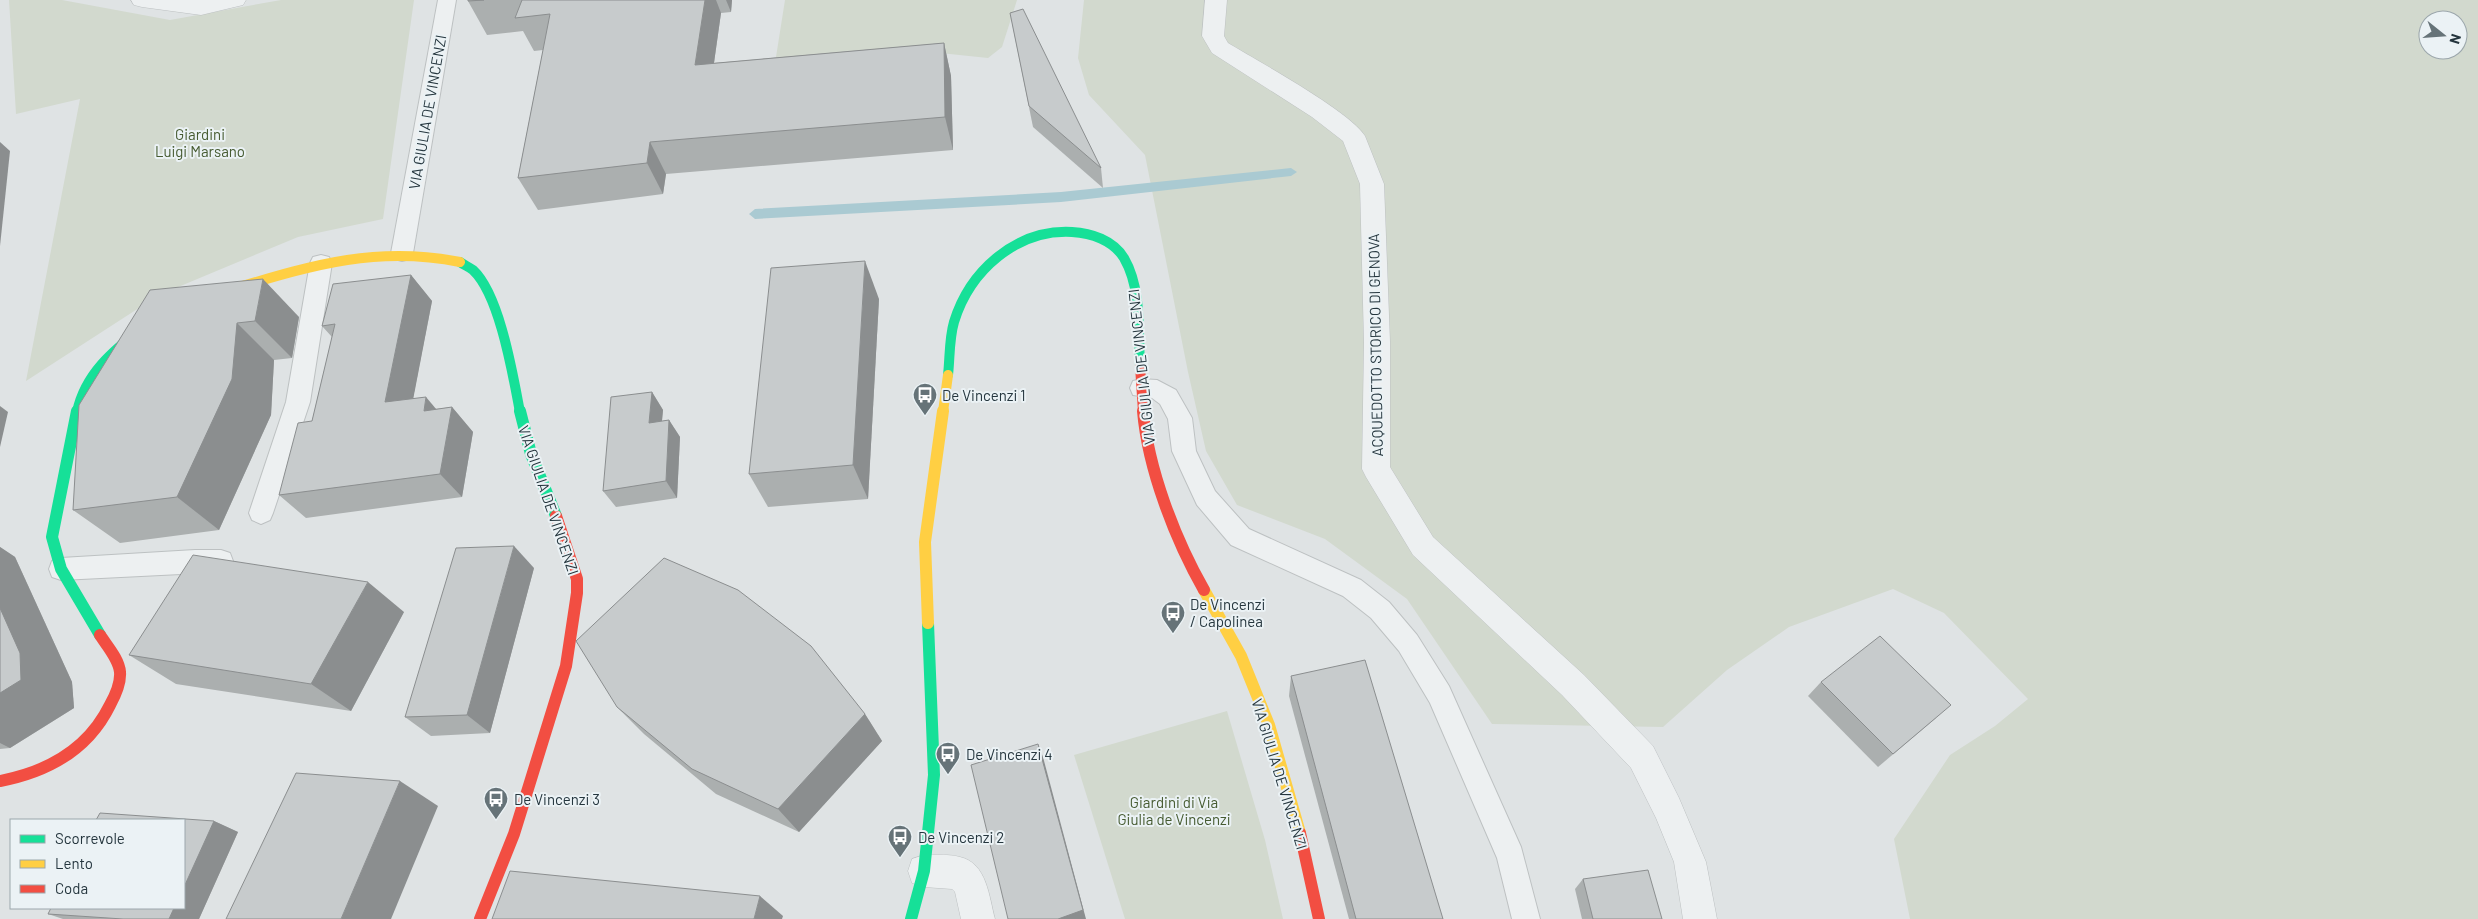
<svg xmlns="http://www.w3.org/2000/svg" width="2478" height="919" font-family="Barlow,sans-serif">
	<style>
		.green { fill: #d2d9ce; fill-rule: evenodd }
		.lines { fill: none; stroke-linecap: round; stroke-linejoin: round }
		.stream { fill: #aacad2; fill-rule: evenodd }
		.lane-casing { stroke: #bdc1c2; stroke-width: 2 }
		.street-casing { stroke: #bdc1c2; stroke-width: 1 }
		.lane { fill: #edf0f1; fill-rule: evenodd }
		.street { fill: #edf0f1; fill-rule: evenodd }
		.fast-far1 { stroke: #16e098; stroke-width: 10 }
		.fast { stroke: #16e098; stroke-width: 12 }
		.slow-far1 { stroke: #ffcf43; stroke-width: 10 }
		.slow { stroke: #ffcf43; stroke-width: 12 }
		.jam-far1 { stroke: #f24e42; stroke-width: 10 }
		.jam { stroke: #f24e42; stroke-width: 12 }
		.wall { fill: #abafaf }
		.shaded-wall { fill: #8b8e8f }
		.building { fill: #c7cbcc; stroke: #8b8e8f }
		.labels { text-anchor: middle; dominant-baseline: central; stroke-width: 4; stroke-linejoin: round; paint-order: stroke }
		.street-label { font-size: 15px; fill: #25363e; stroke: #ebf2f5 }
		.park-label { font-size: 15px; fill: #465b31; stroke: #ebf2f5 }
		.poi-label { font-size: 15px; fill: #25363e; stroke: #ebf2f5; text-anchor: start }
	</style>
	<rect width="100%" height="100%" fill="#dfe3e4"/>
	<g class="green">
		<polygon points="9,0 62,0 170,20 281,0 414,0 383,219 298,237 159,295 26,381 80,99 16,114"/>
		<polygon points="785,0 1017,0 1002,47 988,58 921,51 773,76"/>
		<path d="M1084,0H2478V919H1910L1894,839L1950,755L1995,726L2028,699L1944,613L1893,589L1789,627L1727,670L1663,727L1492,724L1407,599L1325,539L1237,505L1206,451L1188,372L1145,155L1089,95L1078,58ZM2428,20H2458V50H2428Z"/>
		<polygon points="1227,711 1265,840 1283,919 1125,919 1074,755"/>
	</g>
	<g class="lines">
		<polygon class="stream" points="1291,168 1297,172 1291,176 1061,202 755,219 749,214 755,209 1061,192"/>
		<defs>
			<g id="lane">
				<polygon points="438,0 456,0 413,253 410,259 402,261 394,259 391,253"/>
				<polygon points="321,255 329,257 332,263 310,402 273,513 270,520 261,524 252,520 249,513 286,402 310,263 313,257"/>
				<polygon points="1141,379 1157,380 1176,390 1192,418 1196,451 1215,491 1249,529 1361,580 1389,602 1417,635 1449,686 1521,847 1540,919 1512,919 1497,858 1430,703 1399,651 1371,618 1343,596 1231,545 1197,505 1172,451 1168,419 1160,404 1152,398 1133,395 1130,388 1133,381"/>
				<polygon points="195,550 221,550 230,553 233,561 230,569 221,572 61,580 52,577 49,569 52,561 61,558"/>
			</g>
			<g id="street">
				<polygon points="131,0 246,0 243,5 201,15 142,7 134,5"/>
				<path d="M1205,0H1227L1224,36L1228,43C1256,60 1351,112 1365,136L1384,184L1390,342V467L1433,537L1584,675L1653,746L1679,798L1706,862L1717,919H1683L1674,862L1656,818L1631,768L1562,695L1413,555L1366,477L1362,469L1364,342L1360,184L1343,141L1312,117L1212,53L1202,36Z"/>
				<path d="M924,855C935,855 949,854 960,857C987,863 989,897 995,919H961L955,892L952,889L924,887L912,883L908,871L912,859Z"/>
			</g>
		</defs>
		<use href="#lane" class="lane-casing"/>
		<use href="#street" class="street-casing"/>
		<use href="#lane" class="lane"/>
		<use href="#street" class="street"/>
		<g class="fast-far1">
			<path d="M460,262C464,265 469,267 473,270C500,295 513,376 520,412"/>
			<path d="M948,375C950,358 949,339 954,322C970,270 1017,229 1072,232C1091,233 1113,240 1124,258C1142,289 1138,331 1140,366"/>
			<path d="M77,412C85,374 113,351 142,328"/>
		</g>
		<g class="fast">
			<polyline points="77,411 52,537 61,569 100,635"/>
			<polyline points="520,411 531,454 556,516"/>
			<polyline points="911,919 924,871 934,775 928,623"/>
		</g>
		<g class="slow-far1">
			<path d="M229,290C310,266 375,245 460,262"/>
			<polyline points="943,412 948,375"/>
		</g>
		<g class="slow">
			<polyline points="1204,590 1241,656 1269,725 1300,833"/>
			<polyline points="928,623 925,542 943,411"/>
		</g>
		<polyline class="jam-far1" points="1140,366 1143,412"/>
		<g class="jam">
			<path d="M1143,411C1148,469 1175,539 1204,590"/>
			<path d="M0,781C47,772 88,750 110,705C115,696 121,684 120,672C119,659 107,646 100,635"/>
			<polyline points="1300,833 1319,919"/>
			<polyline points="480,919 514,834 566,666 577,593 577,579 556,516"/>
		</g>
	</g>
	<g class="wall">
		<polygon points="468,0 732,0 731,12 721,13 714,63 944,43 951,76 953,150 666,174 663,194 538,210 518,178 543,50 534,51 523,31 487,35 468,1"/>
		<polygon points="1010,13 1101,168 1103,188 1033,127"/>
		<polygon points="411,275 432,301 413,398 436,409 452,407 473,432 462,497 306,518 279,495 312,421 332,337 322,326"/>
		<polygon points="150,290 299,317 292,358 274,360 271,415 219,530 120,543 73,510"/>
		<polygon points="879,299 868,499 768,507 749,474"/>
		<polygon points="652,392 663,410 662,421 669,420 680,437 677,498 616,507 603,491"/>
		<polygon points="0,547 15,557 72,682 74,708 10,748 0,749"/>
		<polygon points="534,568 490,733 431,736 405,717"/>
		<polygon points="404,612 351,711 176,684 129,655"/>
		<polygon points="1291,676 1443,919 1349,919 1289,696"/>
		<polygon points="1821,682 1936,718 1878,767 1808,696"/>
		<polygon points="617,707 865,714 882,741 799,832 716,794 644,734"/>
		<polygon points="214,821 238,832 199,919 63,919 48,914"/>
		<polygon points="1583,879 1662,919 1582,919 1575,889"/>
	</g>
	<g class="shaded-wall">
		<polygon points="705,0 716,0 721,13 709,98 695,65"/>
		<polygon points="726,0 732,0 731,12"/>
		<polygon points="944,43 951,76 953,150 945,117"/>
		<polygon points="0,142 10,151 0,246"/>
		<polygon points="650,142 666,174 663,194 647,163"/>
		<polygon points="865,261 879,299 868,499 853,465"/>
		<polygon points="411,275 432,301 408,426 385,402"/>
		<polygon points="263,279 299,317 292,358 255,321"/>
		<polygon points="237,323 274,360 271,415 219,530 177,497"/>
		<polygon points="652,392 663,410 660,440 649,423"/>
		<polygon points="426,397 447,422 424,411"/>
		<polygon points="0,406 8,412 0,447"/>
		<polygon points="452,407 473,432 462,497 440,474"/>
		<polygon points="669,420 680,437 677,498 666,481"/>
		<polygon points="514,546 534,568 490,733 467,715"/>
		<polygon points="0,547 15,557 72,682 74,708 10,748 0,743"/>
		<polygon points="368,582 404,612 351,711 311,684"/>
		<polygon points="865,714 882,741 799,832 778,809"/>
		<polygon points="1038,744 1043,757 1086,919 1058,919"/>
		<polygon points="400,781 438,806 391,919 341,919"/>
		<polygon points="214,821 238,832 199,919 169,919 174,908 184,908 184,887"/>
		<polygon points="760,896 783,916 782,919 754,919"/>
	</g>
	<g class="building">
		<polygon points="468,0 484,0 468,1"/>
		<polygon points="522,0 705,0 695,65 944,43 945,117 650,142 647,163 518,178 550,14 515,18"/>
		<polygon points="1023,9 1101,168 1029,106 1010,13"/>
		<polygon points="865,261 853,465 749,474 771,268"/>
		<polygon points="411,275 385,402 426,397 424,411 452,407 440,474 279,495 298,423 312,421 335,324 322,326 333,284"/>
		<polygon points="263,279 255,321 237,323 232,379 177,497 73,510 79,405 150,290"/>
		<polygon points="652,392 649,423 669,420 666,481 603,491 611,397"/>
		<polygon points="514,546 467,715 405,717 456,548"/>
		<polygon points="193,555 368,582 311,684 129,655"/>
		<polygon points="664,558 738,590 811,646 865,714 778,809 692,769 617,707 576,641"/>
		<polygon points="0,608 20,653 21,680 0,693"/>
		<polygon points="1880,636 1951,705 1893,754 1821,682"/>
		<polygon points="1365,660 1443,919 1356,919 1291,676"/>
		<polygon points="1038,744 1083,910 1058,919 1008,919 971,765"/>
		<polygon points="296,773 400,781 341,919 226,919"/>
		<polygon points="100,813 214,821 184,887 184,820 96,820"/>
		<polygon points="1648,870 1662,919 1593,919 1583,879"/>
		<polygon points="510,871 760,896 754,919 492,919"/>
		<polygon points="51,908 174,908 169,919 123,919 48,914"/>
	</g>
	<defs>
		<symbol id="bus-pin" viewBox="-11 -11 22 30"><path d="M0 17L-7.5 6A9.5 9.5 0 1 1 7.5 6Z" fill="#667378" stroke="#ebf2f5"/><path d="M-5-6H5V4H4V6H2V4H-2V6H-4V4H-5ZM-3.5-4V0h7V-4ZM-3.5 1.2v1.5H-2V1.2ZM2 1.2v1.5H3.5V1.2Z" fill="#fff"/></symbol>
	</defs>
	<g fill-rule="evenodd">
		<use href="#bus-pin" x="911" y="381" width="28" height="38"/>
		<use href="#bus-pin" x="1159" y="599" width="28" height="38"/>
		<use href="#bus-pin" x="934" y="740" width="28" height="38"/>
		<use href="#bus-pin" x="482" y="785" width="28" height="38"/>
		<use href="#bus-pin" x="886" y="823" width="28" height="38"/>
	</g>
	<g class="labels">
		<g class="street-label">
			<text transform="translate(427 112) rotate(-80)">VIA GIULIA DE VINCENZI</text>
			<text transform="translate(1375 345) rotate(-91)">ACQUEDOTTO STORICO DI GENOVA</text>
			<text transform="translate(1141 367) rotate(-96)">VIA GIULIA DE VINCENZI</text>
			<text transform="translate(549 500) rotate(71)">VIA GIULIA DE VINCENZI</text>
			<text transform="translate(1280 774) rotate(73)">VIA GIULIA DE VINCENZI</text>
		</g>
		<g class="park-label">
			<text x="200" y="134">Giardini<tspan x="200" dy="17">Luigi Marsano</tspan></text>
			<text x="1174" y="802">Giardini di Via<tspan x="1174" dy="17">Giulia de Vincenzi</tspan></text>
		</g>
		<g class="poi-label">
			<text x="942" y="395">De Vincenzi 1</text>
			<text x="1190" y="604">De Vincenzi<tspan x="1190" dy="17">/ Capolinea</tspan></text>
			<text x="966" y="754">De Vincenzi 4</text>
			<text x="514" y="799">De Vincenzi 3</text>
			<text x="918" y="837">De Vincenzi 2</text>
		</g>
	</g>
	<rect x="10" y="819" width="175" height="90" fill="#ebf2f5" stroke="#9ca7ac"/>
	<rect x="20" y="835" width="25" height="8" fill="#16e098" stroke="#9ca7ac"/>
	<text x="55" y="844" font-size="15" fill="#25363e">Scorrevole</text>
	<rect x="20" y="860" width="25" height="8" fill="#ffcf43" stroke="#9ca7ac"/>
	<text x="55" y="869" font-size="15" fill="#25363e">Lento</text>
	<rect x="20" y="885" width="25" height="8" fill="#f24e42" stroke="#9ca7ac"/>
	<text x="55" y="894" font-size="15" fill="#25363e">Coda</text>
	<g transform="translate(2443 35) rotate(107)"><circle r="24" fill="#ebf2f5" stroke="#9ca7ac"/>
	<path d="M0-4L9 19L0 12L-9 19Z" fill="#667378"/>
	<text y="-8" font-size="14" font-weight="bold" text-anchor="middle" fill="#25363e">N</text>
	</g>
</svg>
